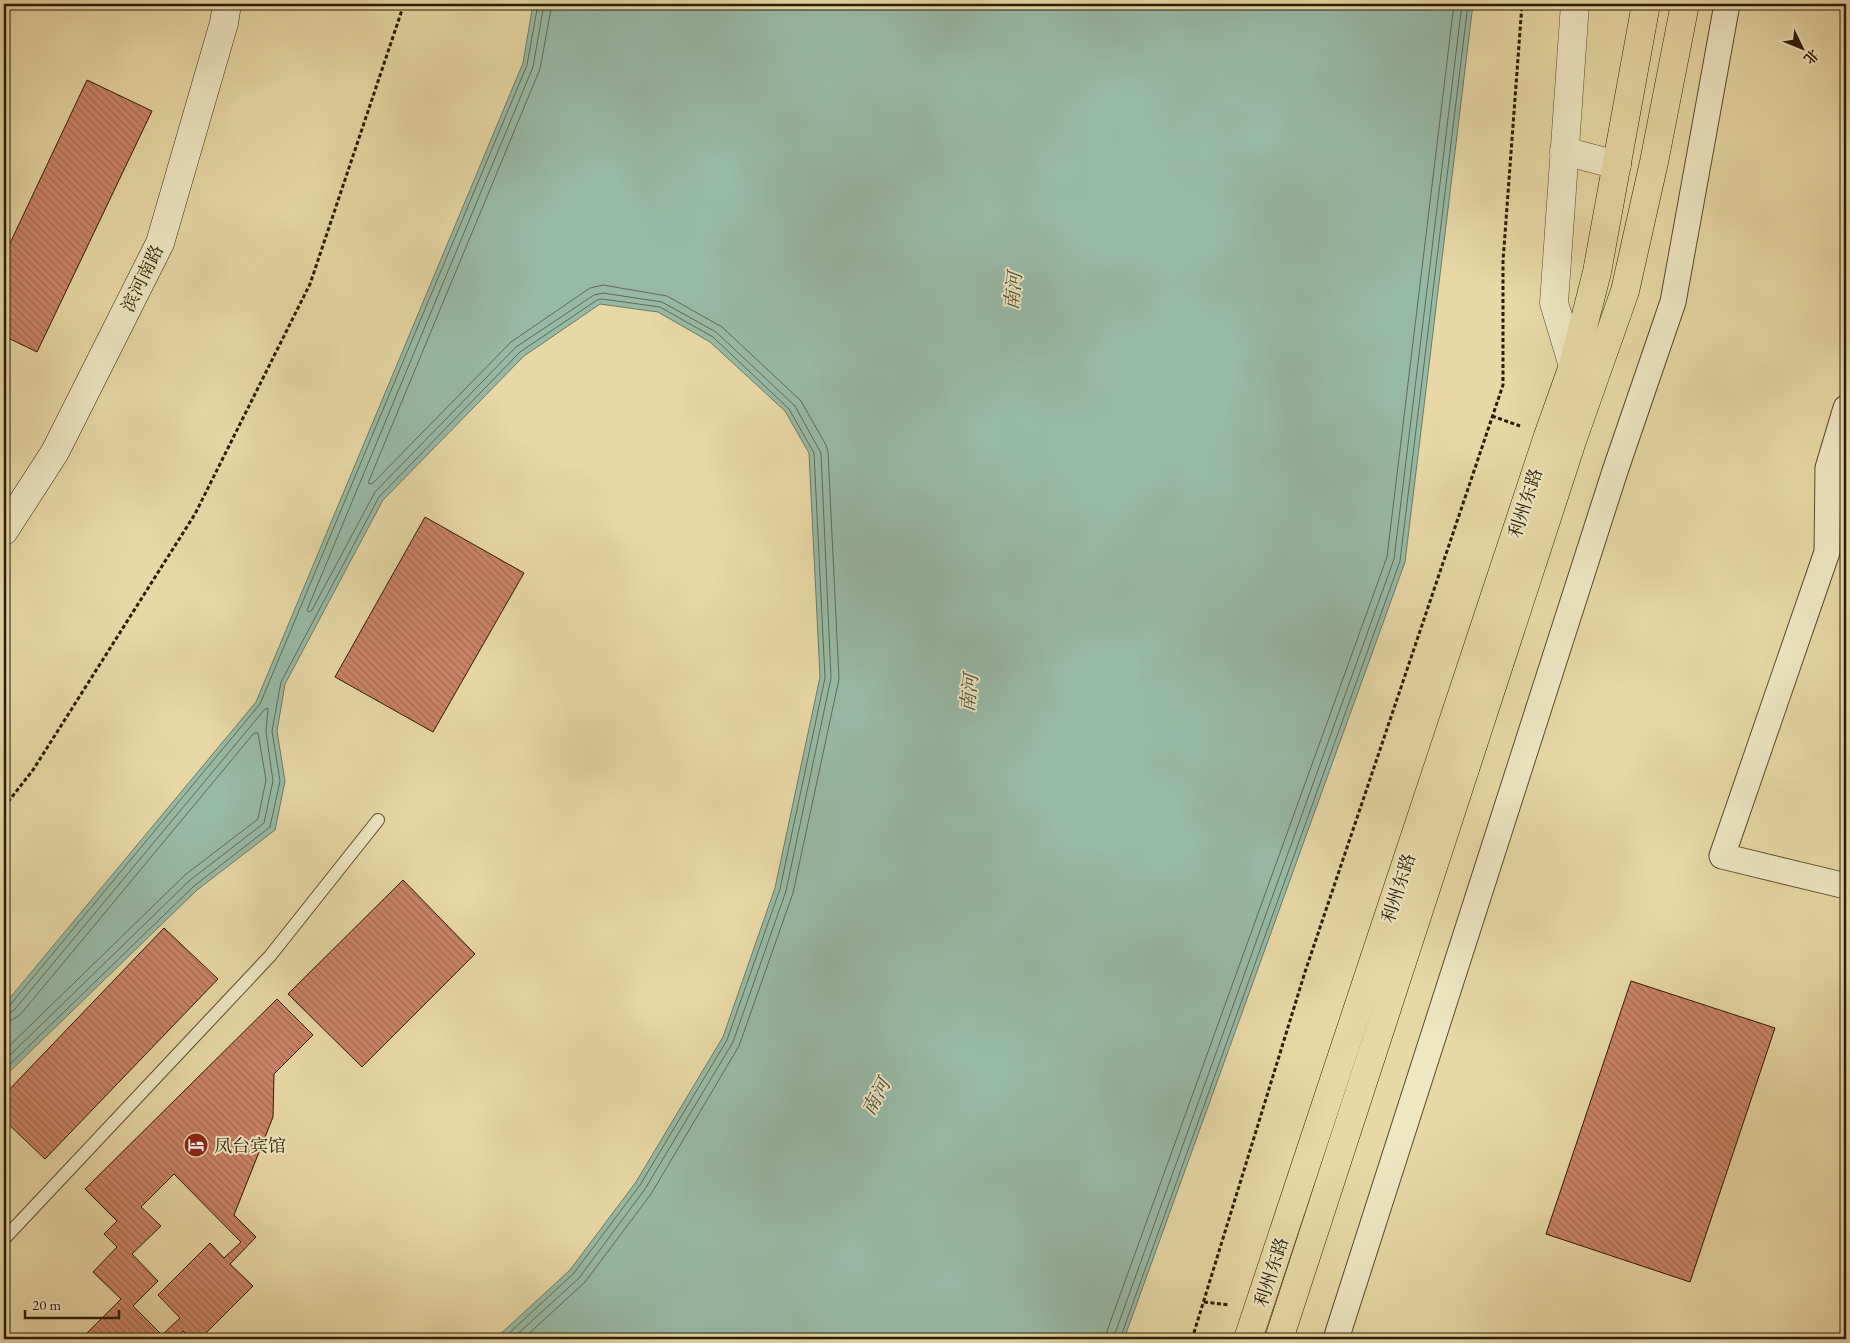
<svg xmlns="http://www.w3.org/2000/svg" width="1850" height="1343" font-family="'EB Garamond','Noto Serif SC',serif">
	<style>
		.water { fill: #97baa6; stroke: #6c7a65 }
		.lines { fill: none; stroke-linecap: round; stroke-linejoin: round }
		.shore { stroke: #616a55; stroke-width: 1 }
		.building { fill: url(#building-back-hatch); stroke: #2b1b04; fill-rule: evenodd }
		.service-casing { stroke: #5a4a2c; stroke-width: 14 }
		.minor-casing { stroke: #5a4a2c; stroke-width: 27 }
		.tertiary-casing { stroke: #5a4a2c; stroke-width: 29 }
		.secondary-casing { stroke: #2b1b04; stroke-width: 29 }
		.trunk-casing { stroke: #2b1b04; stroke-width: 29 }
		.path { stroke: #2b1b04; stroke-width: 3; stroke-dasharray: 4 2.5; stroke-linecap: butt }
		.service { stroke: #efe6c4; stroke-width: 12 }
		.minor { stroke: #efe6c4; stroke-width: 25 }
		.tertiary { stroke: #efe6c4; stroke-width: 28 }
		.secondary { stroke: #efe6c4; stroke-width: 28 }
		.trunk { stroke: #e7d8a5; stroke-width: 28 }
		.labels { text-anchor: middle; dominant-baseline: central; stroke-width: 4; stroke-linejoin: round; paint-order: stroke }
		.street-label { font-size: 18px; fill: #2b1b04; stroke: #efe6c4 }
		.poi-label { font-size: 18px; fill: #2b1b04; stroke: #efe6c4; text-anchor: start }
		.water-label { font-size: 19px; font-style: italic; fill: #4b4b35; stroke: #efe6c4 }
	</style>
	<defs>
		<pattern id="building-back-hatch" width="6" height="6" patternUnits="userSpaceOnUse" patternTransform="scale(1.25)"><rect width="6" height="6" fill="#cc8468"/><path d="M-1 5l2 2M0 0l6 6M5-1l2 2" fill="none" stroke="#a66b53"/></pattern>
	</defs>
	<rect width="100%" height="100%" fill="#e7d8a5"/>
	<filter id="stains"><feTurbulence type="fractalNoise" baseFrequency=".004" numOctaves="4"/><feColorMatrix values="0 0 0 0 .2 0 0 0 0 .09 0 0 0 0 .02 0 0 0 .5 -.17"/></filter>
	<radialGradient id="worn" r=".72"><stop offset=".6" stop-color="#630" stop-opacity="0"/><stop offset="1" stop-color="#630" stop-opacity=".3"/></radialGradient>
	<polygon class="water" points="533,4 1473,4 1405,562 1124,1339 495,1339 570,1270 636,1182 723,1037 775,888 820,677 809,453 785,411 710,342 658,312 600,304 524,356 383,500 285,684 277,731 285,781 275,830 197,890 4,1077 4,1005 256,702 523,63"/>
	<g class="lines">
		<g class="shore">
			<polyline points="4,1007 10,1005 260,704 527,65 538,4"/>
			<polyline points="4,1014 10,1013 15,1009 265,709 268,708 266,732 273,781 264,823 189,881 4,1061"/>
			<polyline points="4,1021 12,1020 20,1015 254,733 258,733 266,780 258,819 185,875 4,1051"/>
			<polyline points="4,1070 194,886 270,827 280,781 272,731 281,682 379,497 520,352 597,300 602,299 660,307 713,337 789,409 814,453 825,678 780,889 727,1040 640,1185 574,1273 503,1339"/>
			<polyline points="512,1339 579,1278 645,1189 733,1042 786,891 831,678 821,453 795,406 716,332 662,302 603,293 594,295 516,347 375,492 312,610 309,612 307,610 533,67 544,4"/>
			<polyline points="523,1339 585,1282 651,1194 739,1046 793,893 839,679 828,452 826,445 801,401 722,327 667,296 603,285 590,288 511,342 372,484 368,483 540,69 552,4"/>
			<polyline points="1106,1339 1107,1331 1387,557 1454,4"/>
			<polyline points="1113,1339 1394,559 1462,4"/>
			<polyline points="1120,1339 1400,561 1468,4"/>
		</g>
	</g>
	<g class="building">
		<polygon points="87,80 152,111 37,352 4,336 4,256"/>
		<polygon points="425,517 524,573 433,732 335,677"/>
		<polygon points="403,880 475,954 362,1067 288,994"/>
		<polygon points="164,928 218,979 45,1159 4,1120 4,1095"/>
		<polygon points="1631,981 1775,1028 1690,1282 1546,1234"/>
		<path d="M277,999L313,1035L274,1074L273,1117L234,1215L256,1237L230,1264L253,1286L202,1337L204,1339H191L183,1331L175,1339H84L82,1338L121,1299L93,1272L117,1247L104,1234L117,1221L85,1189ZM174,1174L241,1242L224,1258L210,1243L158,1295L180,1318L162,1335L133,1306L158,1281L132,1254L161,1226L141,1207Z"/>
	</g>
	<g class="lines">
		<defs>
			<polyline id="service" points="4,1239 270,956 378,820"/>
			<g id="minor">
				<polyline points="1846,408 1828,468 1827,552 1722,856 1846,886"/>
				<polyline points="1336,1339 1615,471 1673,302 1727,4"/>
			</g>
			<g id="tertiary">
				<polyline points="1564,151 1617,165"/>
				<polyline points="1573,366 1554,303 1575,4"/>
			</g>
			<polyline id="secondary" points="4,531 55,452 160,243 224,23 227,4"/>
			<g id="trunk">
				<polyline points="1248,1339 1548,436 1573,366 1597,272 1646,4"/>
				<polyline points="1279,1339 1572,441 1625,291 1654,162 1685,4"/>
			</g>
		</defs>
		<use href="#service" class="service-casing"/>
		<use href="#minor" class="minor-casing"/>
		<use href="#tertiary" class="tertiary-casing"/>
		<use href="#secondary" class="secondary-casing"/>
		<use href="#trunk" class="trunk-casing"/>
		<g class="path">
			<polyline points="1492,416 1520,426"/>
			<polyline points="4,807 33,770 195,514 310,284 404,4"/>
			<polyline points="1204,1302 1229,1305"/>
			<polyline points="1192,1339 1305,972 1503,385 1503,261 1522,4"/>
		</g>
		<use href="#service" class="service"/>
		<use href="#minor" class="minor"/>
		<use href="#tertiary" class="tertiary"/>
		<use href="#secondary" class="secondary"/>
		<use href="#trunk" class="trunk"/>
	</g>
	<defs>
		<symbol id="hotel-disc" viewBox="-11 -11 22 22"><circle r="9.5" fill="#8f2418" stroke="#efe6c4"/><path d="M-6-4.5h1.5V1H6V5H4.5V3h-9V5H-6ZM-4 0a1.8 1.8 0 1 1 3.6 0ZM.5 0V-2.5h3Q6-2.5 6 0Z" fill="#fff"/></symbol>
	</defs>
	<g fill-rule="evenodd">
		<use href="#hotel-disc" x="182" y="1131" width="28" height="28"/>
	</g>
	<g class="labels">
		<g class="street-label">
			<text transform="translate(142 278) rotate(-64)">滨河南路</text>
			<text transform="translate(1525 503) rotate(-72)">利州东路</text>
			<text transform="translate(1398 888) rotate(-72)">利州东路</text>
			<text transform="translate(1271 1272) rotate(-72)">利州东路</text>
		</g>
		<g class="poi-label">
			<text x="214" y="1145">凤台宾馆</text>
		</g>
		<g class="water-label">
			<text transform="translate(1013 291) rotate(-84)">南河</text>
			<text transform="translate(969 693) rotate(-84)">南河</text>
			<text transform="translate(876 1097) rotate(-62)">南河</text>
		</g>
	</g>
	<rect width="1850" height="1343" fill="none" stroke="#e7d8a5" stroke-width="20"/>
	<rect x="5" y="5" width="1840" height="1333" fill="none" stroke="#2b1b04" stroke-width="2.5"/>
	<rect x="10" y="10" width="1830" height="1323" fill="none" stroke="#2b1b04"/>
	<g transform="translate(1802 48) rotate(133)" stroke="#efe6c4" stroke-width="4" paint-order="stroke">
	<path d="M0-4L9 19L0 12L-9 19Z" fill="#2b1b04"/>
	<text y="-8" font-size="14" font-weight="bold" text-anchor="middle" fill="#2b1b04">北</text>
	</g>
	<path d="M25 1310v8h94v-8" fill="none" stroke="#2b1b04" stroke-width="2.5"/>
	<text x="32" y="1310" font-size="15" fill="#2b1b04" stroke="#efe6c4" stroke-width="4" paint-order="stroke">20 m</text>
	<rect width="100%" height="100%" filter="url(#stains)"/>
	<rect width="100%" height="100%" fill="url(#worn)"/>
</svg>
